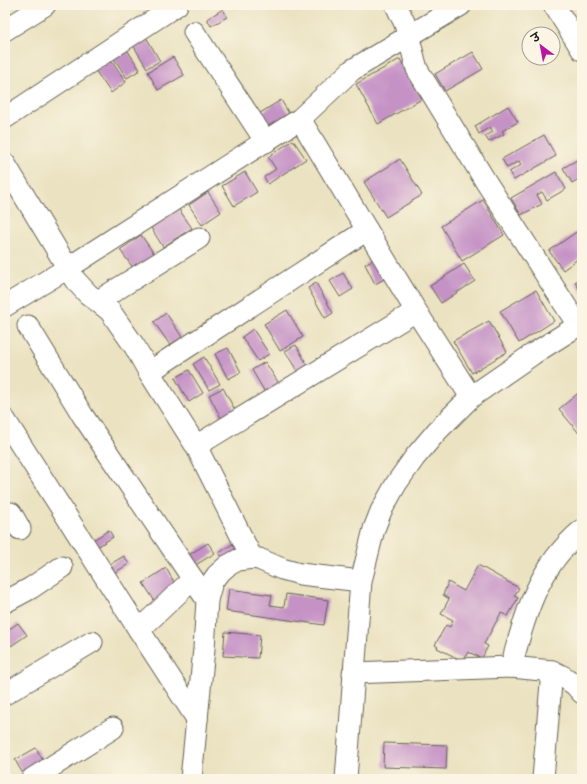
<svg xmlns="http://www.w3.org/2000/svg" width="587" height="784" font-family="Delius,'Playpen Sans Deva',sans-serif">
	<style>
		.building { fill: #c592c6 }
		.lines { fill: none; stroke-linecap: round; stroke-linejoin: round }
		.street-casing { stroke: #646155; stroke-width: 23 }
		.street { stroke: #fff; stroke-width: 21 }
	</style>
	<rect width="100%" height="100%" fill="#fcf5e5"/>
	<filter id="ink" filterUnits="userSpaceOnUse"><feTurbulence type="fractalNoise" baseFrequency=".025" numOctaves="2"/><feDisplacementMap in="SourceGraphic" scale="8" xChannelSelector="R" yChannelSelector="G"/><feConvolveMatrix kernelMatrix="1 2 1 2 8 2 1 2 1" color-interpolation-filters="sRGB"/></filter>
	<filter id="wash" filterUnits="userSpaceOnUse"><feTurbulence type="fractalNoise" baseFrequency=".012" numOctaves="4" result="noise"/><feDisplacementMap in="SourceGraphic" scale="16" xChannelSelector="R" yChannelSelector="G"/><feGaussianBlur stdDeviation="0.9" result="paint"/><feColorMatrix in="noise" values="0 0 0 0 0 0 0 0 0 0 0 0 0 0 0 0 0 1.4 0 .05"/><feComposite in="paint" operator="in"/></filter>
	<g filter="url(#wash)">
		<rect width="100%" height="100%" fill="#eae2c0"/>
		<g id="blocks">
			<g class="building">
				<polygon points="223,9 227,17 211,26 207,19"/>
				<polygon points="146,37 160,61 147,68 133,45"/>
				<polygon points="126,48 140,70 127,78 113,57"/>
				<polygon points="473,52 483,69 445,91 435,74"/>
				<polygon points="173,57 184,75 158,90 148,72"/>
				<polygon points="110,59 126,82 111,93 95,70"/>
				<polygon points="400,59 422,99 378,124 356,84"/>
				<polygon points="281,100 294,122 271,137 257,115"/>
				<polygon points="508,106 518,122 502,131 504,134 489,142 485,136 493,132 490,127 479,134 475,126"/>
				<polygon points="544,135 556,156 514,180 509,172 521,165 519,161 507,168 502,159"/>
				<polygon points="293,140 306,159 268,184 264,177 276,169 268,157"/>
				<polygon points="582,157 582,177 572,183 563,168"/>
				<polygon points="400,159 422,195 386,217 364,182"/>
				<polygon points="245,172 257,192 234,206 222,186"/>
				<polygon points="556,172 566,189 547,200 542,192 537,195 542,204 521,215 511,198"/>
				<polygon points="208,192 221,212 202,225 189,205"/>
				<polygon points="483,200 504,235 462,261 441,226"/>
				<polygon points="178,208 192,228 163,247 150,226"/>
				<polygon points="582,228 582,256 563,270 549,251"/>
				<polygon points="141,235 155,255 134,269 120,250"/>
				<polygon points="378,257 388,277 375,284 365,264"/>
				<polygon points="464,264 475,281 441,303 430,286"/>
				<polygon points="343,273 353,289 340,297 330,281"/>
				<polygon points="582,278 582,294 575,282"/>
				<polygon points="316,283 333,313 325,318 308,288"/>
				<polygon points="536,290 554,321 519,343 500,311"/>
				<polygon points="287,310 303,337 280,351 264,324"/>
				<polygon points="166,313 182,337 170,345 154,322"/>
				<polygon points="489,321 507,352 472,373 453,341"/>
				<polygon points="253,329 269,354 258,361 242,337"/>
				<polygon points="296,345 309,368 299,374 285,351"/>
				<polygon points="228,348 241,372 228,379 215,354"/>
				<polygon points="204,357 220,384 209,390 193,364"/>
				<polygon points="265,362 280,385 266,394 252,370"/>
				<polygon points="189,370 203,393 189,402 175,378"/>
				<polygon points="223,388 235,410 221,418 209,395"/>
				<polygon points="582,390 582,437 559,409"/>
				<polygon points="109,530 113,537 97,547 93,540"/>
				<polygon points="240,539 247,551 227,565 219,553"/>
				<polygon points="208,543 215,553 194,566 187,556"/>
				<polygon points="124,556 129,564 112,574 107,566"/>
				<polygon points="478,565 519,588 514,596 518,598 508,616 501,613 484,644 488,646 482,658 468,652 463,661 437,648 438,647 435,645 446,625 450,627 453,620 441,614 449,599 443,595 448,582 464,591"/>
				<polygon points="166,568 178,589 156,603 143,583"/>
				<polygon points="229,589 272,595 270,605 284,607 286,594 328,600 324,625 226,611"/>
				<polygon points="18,623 27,635 11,646 5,637 5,632"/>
				<polygon points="225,632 260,635 258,658 223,656"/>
				<polygon points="384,743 447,745 446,769 383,767"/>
				<polygon points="36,748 47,767 26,779 15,760"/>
			</g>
		</g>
	</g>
	<g filter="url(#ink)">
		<use href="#blocks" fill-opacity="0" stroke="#646155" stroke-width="1"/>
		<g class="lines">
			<defs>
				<g id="street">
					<polyline points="396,5 405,24 417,69 486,182 578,325"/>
					<polyline points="554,5 582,50"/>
					<polyline points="5,30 45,5"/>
					<polyline points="194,32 266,142"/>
					<polyline points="5,118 177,5"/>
					<polyline points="300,119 416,311 471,397"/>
					<polyline points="5,164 75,280 88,294 110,311 135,347 149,372 196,446 252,558"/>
					<polyline points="98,301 199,238"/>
					<polyline points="5,306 68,268 300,119 352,70 461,5"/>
					<polyline points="28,326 83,416 207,600"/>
					<polyline points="149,372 367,230"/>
					<polyline points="5,420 139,630 197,719"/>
					<polyline points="196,446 416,311"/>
					<polyline points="5,517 11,513 20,529"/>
					<polyline points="5,602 31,588 62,567"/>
					<polyline points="139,630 193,579"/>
					<path d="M511,667C525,614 538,567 582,530"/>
					<polyline points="353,673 511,667 552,671 564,677 575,685 582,693"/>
					<polyline points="5,694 92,642"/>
					<polyline points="32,779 113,728"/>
					<polyline points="191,779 204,649 207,600 212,582 217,575 227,566 238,560 252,558 259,559 282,569 300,574 361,581"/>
					<polyline points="346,779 361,581 374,529 381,511 396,484 415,457 437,431 471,397 533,354 582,323"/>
					<polyline points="543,779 552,671"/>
				</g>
			</defs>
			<use href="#street" class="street-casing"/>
			<use href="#street" class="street"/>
		</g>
	</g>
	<rect width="587" height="784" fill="none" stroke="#fcf5e5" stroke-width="20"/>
	<g transform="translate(541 46) rotate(328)"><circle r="19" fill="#fcf5e5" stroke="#a29e95"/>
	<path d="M0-3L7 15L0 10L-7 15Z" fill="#b5179e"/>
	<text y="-6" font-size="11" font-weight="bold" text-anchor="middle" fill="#1c1c1c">उ</text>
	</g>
</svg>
